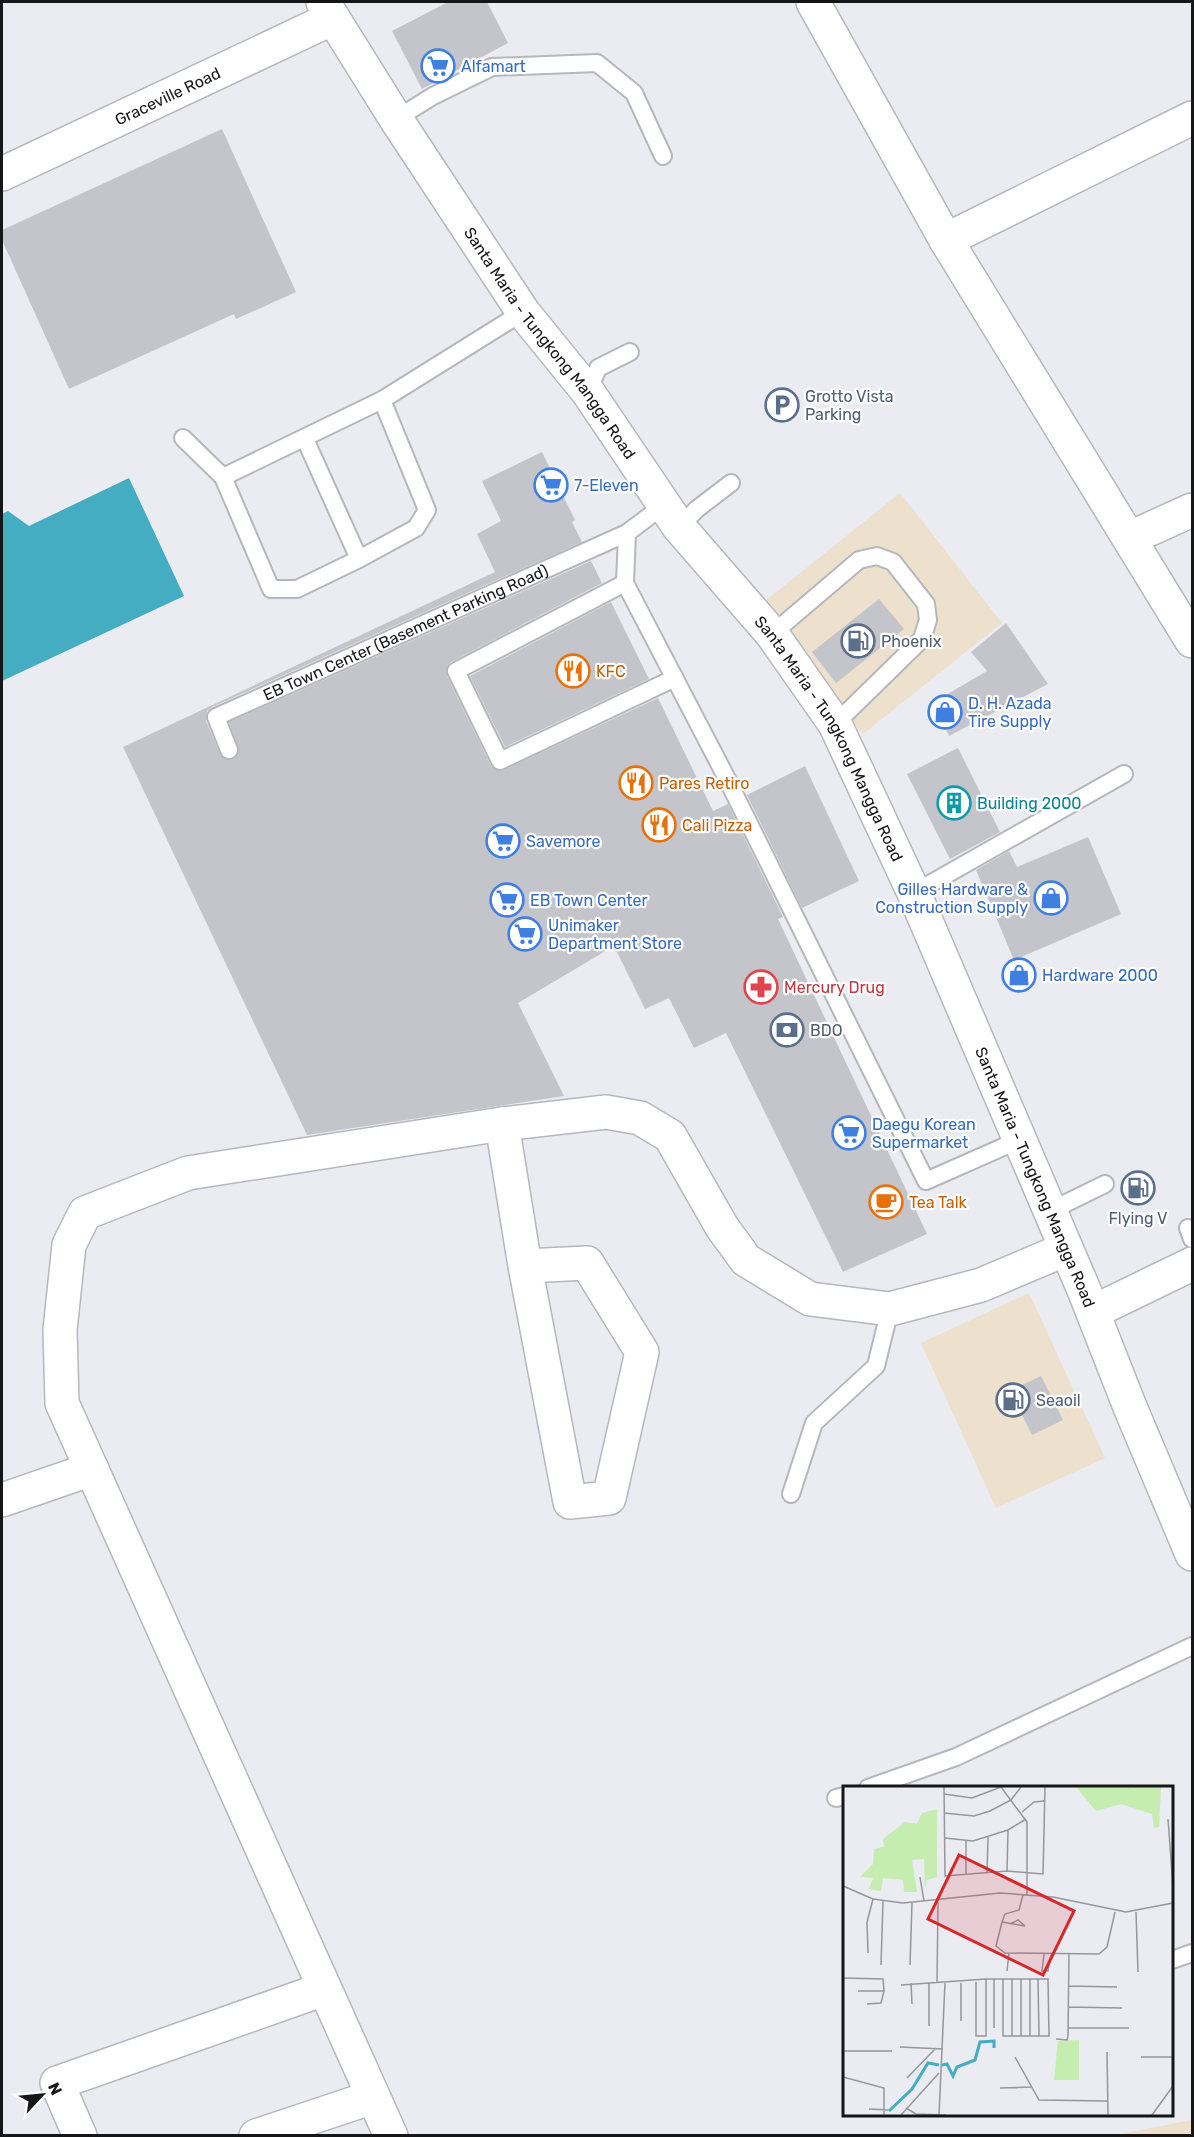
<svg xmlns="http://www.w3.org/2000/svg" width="1194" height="2137" font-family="Rubik,sans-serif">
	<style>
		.commercial { fill: #ede0cc }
		.water { fill: #44adc2 }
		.building { fill: #c4c4cb }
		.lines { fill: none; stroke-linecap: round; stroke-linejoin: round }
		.service-casing { stroke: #b6b7bd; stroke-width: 20 }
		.minor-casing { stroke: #b6b7bd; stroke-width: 36 }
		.tertiary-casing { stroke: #b6b7bd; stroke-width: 36 }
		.primary-casing { stroke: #b6b7bd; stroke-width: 36 }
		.service { stroke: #fff; stroke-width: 16 }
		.minor { stroke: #fff; stroke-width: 33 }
		.tertiary { stroke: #fff; stroke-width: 33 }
		.primary { stroke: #fff; stroke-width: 33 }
		.labels { text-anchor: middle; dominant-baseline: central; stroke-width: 4.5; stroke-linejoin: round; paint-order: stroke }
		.shop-label { font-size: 16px; fill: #366cbe; stroke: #fff; text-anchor: start }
		.street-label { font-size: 16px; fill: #161619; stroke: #fff }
		.service-label { font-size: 16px; fill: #4e5e75; stroke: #fff; text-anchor: start }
		.food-label { font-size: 16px; fill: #c56008; stroke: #fff; text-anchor: start }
		.culture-label { font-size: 16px; fill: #0d838f; stroke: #fff; text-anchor: start }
		.health-label { font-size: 16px; fill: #be3a42; stroke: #fff; text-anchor: start }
		.inset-river { fill: none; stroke: #44adc2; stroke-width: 3 }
		.inset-road { fill: none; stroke: #96969b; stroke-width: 1.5 }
		.view { fill: #d62828; fill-opacity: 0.15; stroke: #d62828; stroke-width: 3 }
		.inset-edge { fill: none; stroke: #161619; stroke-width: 3 }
	</style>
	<rect width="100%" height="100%" fill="#ebebf2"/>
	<g class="commercial">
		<polygon points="900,493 1002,623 863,734 760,605"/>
		<polygon points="1029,1293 1105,1458 996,1508 921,1343"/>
		<polygon points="1192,2120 1192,2135 1125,2136 1125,2133"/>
	</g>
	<polygon class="water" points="129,478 184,596 2,681 2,514 8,511 29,526"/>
	<g class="building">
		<polygon points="448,2 487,2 508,43 422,89 392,31"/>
		<polygon points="222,129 296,292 236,319 234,314 69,389 2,240 2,230"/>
		<polygon points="542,452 575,520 572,522 582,542 212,707 207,711 206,721 220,754 227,760 233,759 239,751 229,722 591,561 602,583 451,662 447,666 447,676 491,766 499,771 504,770 658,698 713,811 728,804 783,917 778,919 927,1234 843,1272 726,1033 694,1048 669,998 645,1009 614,946 518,1003 564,1096 307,1135 123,747 495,572 477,534 501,521 482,481"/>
		<polygon points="879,599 904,629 836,683 812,652"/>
		<polygon points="611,602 649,679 505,747 470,676"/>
		<polygon points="1006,623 1048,684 949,736 934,702 987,671 971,652"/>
		<polygon points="958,748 1000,832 950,859 907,774"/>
		<polygon points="805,766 859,881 802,908 747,795"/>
		<polygon points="1088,837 1121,914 1014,960 976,870 1009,851 1017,867"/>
		<polygon points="1041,1376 1063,1420 1032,1435 1010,1391"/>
	</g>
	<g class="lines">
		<defs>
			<g id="service">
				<polyline points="396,119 433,96 492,67 597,63 634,93 663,156"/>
				<polyline points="588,392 598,368 630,352"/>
				<polyline points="183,438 223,477 382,400 523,312"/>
				<polyline points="305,439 359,559"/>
				<polyline points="223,477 271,589 297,589 359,559 416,528 427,510 382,400"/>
				<polyline points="664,505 627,533 625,583 724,773 926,1181 1019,1140"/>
				<polyline points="679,527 697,509 731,483"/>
				<polyline points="625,583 456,671 500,761 675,678"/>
				<polyline points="772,634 859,560 877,556 893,562 926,604 928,620 922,639 835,724"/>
				<path id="s1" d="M229,750L216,717L627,533"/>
				<polyline points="914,893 1124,774"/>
				<polyline points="1050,1211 1105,1184"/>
				<polyline points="1188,1228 1192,1239"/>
				<polyline points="791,1494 814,1423 876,1366 890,1309"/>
				<polyline points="868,1788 956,1757 1192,1646"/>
				<polyline points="836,1798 844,1796"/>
				<polyline points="1172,1960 1192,1953"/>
			</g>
			<g id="minor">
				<polyline points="813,2 946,240 1192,641"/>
				<polyline points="946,240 1192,118"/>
				<polyline points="1130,538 1192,510"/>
				<polyline points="502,1124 525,1266 570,1502 609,1498 642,1352 587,1263 525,1266"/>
				<polyline points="1093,1312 1192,1264"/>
				<polyline points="2,1500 92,1469"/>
				<polyline points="80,2136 57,2083 324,1989"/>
				<polyline points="256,2136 373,2097"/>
				<polyline points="391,2136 62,1403 60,1330 69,1245 85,1213 188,1173 502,1124 606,1112 640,1118 670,1136 722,1227 746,1260 810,1299 890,1309 981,1285 1066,1249"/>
			</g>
			<g id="tertiary">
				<path id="s2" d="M2,174L333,18"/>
			</g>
			<g id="primary">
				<path id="s3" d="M323,2L396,119L523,312L588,392L679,527L772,634L835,724L914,893L1084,1290L1130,1407L1192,1554"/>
			</g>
		</defs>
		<use href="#service" class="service-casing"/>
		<use href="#minor" class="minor-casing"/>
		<use href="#tertiary" class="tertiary-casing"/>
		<use href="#primary" class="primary-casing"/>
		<use href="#service" class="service"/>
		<use href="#minor" class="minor"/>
		<use href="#tertiary" class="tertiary"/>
		<use href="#primary" class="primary"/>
	</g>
	<defs>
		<symbol id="supermarket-ring" viewBox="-11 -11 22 22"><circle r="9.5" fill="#fff" stroke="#3f7fe0" stroke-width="1.5"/><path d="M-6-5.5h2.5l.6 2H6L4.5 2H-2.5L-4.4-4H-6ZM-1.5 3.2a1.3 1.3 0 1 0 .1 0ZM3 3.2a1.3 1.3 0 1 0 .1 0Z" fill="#3f7fe0"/></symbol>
		<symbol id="parking-ring" viewBox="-11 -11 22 22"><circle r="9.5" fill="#fff" stroke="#5c6f8a" stroke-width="1.5"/><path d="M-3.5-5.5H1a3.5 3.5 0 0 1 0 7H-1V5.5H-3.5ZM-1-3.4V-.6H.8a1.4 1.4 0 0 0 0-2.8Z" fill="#5c6f8a"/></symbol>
		<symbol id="fuel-ring" viewBox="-11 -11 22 22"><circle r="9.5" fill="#fff" stroke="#5c6f8a" stroke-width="1.5"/><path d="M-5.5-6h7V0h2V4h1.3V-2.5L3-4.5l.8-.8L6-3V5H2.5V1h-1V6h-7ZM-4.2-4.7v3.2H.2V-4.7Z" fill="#5c6f8a"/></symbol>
		<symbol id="restaurant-ring" viewBox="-11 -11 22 22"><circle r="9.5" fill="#fff" stroke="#e8710a" stroke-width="1.5"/><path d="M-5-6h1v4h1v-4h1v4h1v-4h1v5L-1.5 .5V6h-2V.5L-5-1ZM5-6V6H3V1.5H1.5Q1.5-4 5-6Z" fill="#e8710a"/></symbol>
		<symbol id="shop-ring" viewBox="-11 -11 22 22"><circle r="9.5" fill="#fff" stroke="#3f7fe0" stroke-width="1.5"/><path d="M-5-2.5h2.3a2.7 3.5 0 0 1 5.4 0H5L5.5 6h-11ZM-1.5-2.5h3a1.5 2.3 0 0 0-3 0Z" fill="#3f7fe0"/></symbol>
		<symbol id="building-ring" viewBox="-11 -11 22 22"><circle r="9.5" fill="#fff" stroke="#0f9aa8" stroke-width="1.5"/><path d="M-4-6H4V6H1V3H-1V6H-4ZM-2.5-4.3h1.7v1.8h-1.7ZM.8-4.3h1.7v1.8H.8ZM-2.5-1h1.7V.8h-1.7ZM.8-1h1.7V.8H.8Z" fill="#0f9aa8"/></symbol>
		<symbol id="pharmacy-ring" viewBox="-11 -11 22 22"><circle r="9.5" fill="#fff" stroke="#e0444e" stroke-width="1.5"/><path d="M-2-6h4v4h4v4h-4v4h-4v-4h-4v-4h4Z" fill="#e0444e"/></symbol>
		<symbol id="bank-ring" viewBox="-11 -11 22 22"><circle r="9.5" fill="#fff" stroke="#5c6f8a" stroke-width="1.5"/><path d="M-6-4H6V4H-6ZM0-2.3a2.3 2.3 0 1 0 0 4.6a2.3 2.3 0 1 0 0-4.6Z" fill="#5c6f8a"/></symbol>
		<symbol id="cafe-ring" viewBox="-11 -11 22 22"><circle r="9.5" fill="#fff" stroke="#e8710a" stroke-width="1.5"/><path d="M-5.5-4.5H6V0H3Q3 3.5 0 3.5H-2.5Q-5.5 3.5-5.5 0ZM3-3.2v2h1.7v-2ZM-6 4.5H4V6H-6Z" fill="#e8710a"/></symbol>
	</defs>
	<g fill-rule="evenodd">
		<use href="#supermarket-ring" x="419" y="47" width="38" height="38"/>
		<use href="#parking-ring" x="763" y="386" width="38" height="38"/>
		<use href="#supermarket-ring" x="532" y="466" width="38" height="38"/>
		<use href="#fuel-ring" x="839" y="622" width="38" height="38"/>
		<use href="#restaurant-ring" x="554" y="652" width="38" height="38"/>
		<use href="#shop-ring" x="926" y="693" width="38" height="38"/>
		<use href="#restaurant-ring" x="617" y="764" width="38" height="38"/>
		<use href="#building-ring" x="935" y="784" width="38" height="38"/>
		<use href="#restaurant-ring" x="640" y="806" width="38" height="38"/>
		<use href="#supermarket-ring" x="484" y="822" width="38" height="38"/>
		<use href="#shop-ring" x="1032" y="879" width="38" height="38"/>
		<use href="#supermarket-ring" x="488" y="881" width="38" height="38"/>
		<use href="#supermarket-ring" x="506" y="915" width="38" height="38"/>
		<use href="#shop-ring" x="1000" y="956" width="38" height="38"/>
		<use href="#pharmacy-ring" x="742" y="968" width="38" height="38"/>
		<use href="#bank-ring" x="768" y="1011" width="38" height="38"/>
		<use href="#supermarket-ring" x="830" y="1114" width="38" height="38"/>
		<use href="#fuel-ring" x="1119" y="1169" width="38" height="38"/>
		<use href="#cafe-ring" x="867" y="1183" width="38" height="38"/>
		<use href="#fuel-ring" x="994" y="1381" width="38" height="38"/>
	</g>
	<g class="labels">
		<g class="shop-label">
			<text x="461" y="66">Alfamart</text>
			<text x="574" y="485">7-Eleven</text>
			<text x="968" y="703">D. H. Azada<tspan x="968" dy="18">Tire Supply</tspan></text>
			<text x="526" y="841">Savemore</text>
			<text x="1028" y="889" text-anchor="end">Gilles Hardware &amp;<tspan x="1028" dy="18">Construction Supply</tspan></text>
			<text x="530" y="900">EB Town Center</text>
			<text x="548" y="925">Unimaker<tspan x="548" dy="18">Department Store</tspan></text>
			<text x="1042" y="975">Hardware 2000</text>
			<text x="872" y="1124">Daegu Korean<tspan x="872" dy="18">Supermarket</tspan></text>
		</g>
		<g class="street-label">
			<text stroke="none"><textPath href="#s2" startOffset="183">Graceville Road</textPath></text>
			<text stroke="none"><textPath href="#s3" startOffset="410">Santa Maria - Tungkong Mangga Road</textPath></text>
			<text stroke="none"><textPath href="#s1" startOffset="243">EB Town Center (Basement Parking Road)</textPath></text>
			<text stroke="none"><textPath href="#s3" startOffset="896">Santa Maria - Tungkong Mangga Road</textPath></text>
			<text stroke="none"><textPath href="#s3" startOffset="1382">Santa Maria - Tungkong Mangga Road</textPath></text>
		</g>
		<g class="service-label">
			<text x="805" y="396">Grotto Vista<tspan x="805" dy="18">Parking</tspan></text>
			<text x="881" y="641">Phoenix</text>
			<text x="810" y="1030">BDO</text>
			<text x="1138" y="1218" text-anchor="middle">Flying V</text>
			<text x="1036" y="1400">Seaoil</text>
		</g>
		<g class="food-label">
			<text x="596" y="671">KFC</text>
			<text x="659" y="783">Pares Retiro</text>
			<text x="682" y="825">Cali Pizza</text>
			<text x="909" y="1202">Tea Talk</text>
		</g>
		<g class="culture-label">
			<text x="977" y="803">Building 2000</text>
		</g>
		<g class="health-label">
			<text x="784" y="987">Mercury Drug</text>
		</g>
	</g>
	<g transform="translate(843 1786)">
		<rect width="330" height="330" fill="#ebebf2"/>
		<path d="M233,1H288L297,8L289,1H318L316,41L311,42L309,28L278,18L253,25ZM94,23V91L84,94L82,104L81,73L69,74L74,106H61L60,94L40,92L38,105L26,103L30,92L17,91L30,78L31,63L41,61L40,53L62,36L74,38L79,27ZM236,254V294H211L215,255Z" fill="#c4edaf"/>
		<path class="inset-river" d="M99,279L104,278L110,290L114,281L132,274L137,256L151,255V262M46,325L69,303L85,277L96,279"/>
		<path class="inset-road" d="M101,1L102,90L164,85L200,88L202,1M158,1L184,36V109M101,8L129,12L158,1M179,26L191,16L201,15M101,27L131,30L147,25L168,14L178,1M325,33L330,101M102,52L130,55L165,44L183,33M123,55V89M164,85L165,45M144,87L145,51M77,91L81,115M0,100L30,113L60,117L157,107L210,111L283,126L330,117M180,109L176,124L162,128L159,136L153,160L162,167L256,168L264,161L272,126M293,126L295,186M159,136L182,140M167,138L175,134L182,140M25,167L24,136L30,113M201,168L199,185H205L208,169M38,179L40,115M67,179L69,117M164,185L166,167M0,192L40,193L41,205H15M169,193V250M178,193V250M187,193V250M195,193L196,250M133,196V250H143V193M68,197L69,218M86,197V240M94,197L95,116M58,199L143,193H205L206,250H160V193M225,200L274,201M24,218L38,217L41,205M225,221L279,222M118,235V197M151,242V193M225,242H286M213,253L224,254L225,250L226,168M57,261L100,263M0,265H49M264,266L265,329M172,271L196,314L264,315M298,271H330M0,291L41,302V329M64,292L93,262M157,302L188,301M63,322L73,328L103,329M26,323L45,324M58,329L96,287M96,329L102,197M309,329L330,300"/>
		<path class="view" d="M116,69L231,125L200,189L85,133Z"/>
		<rect width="330" height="330" class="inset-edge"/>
	</g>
	<rect width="1194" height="2137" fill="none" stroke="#161619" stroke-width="6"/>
	<g transform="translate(42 2095) rotate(64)" stroke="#ffffff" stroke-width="4.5" paint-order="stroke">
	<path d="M0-4.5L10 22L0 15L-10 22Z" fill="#161619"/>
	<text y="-9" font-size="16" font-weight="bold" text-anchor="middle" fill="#161619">N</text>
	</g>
</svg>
